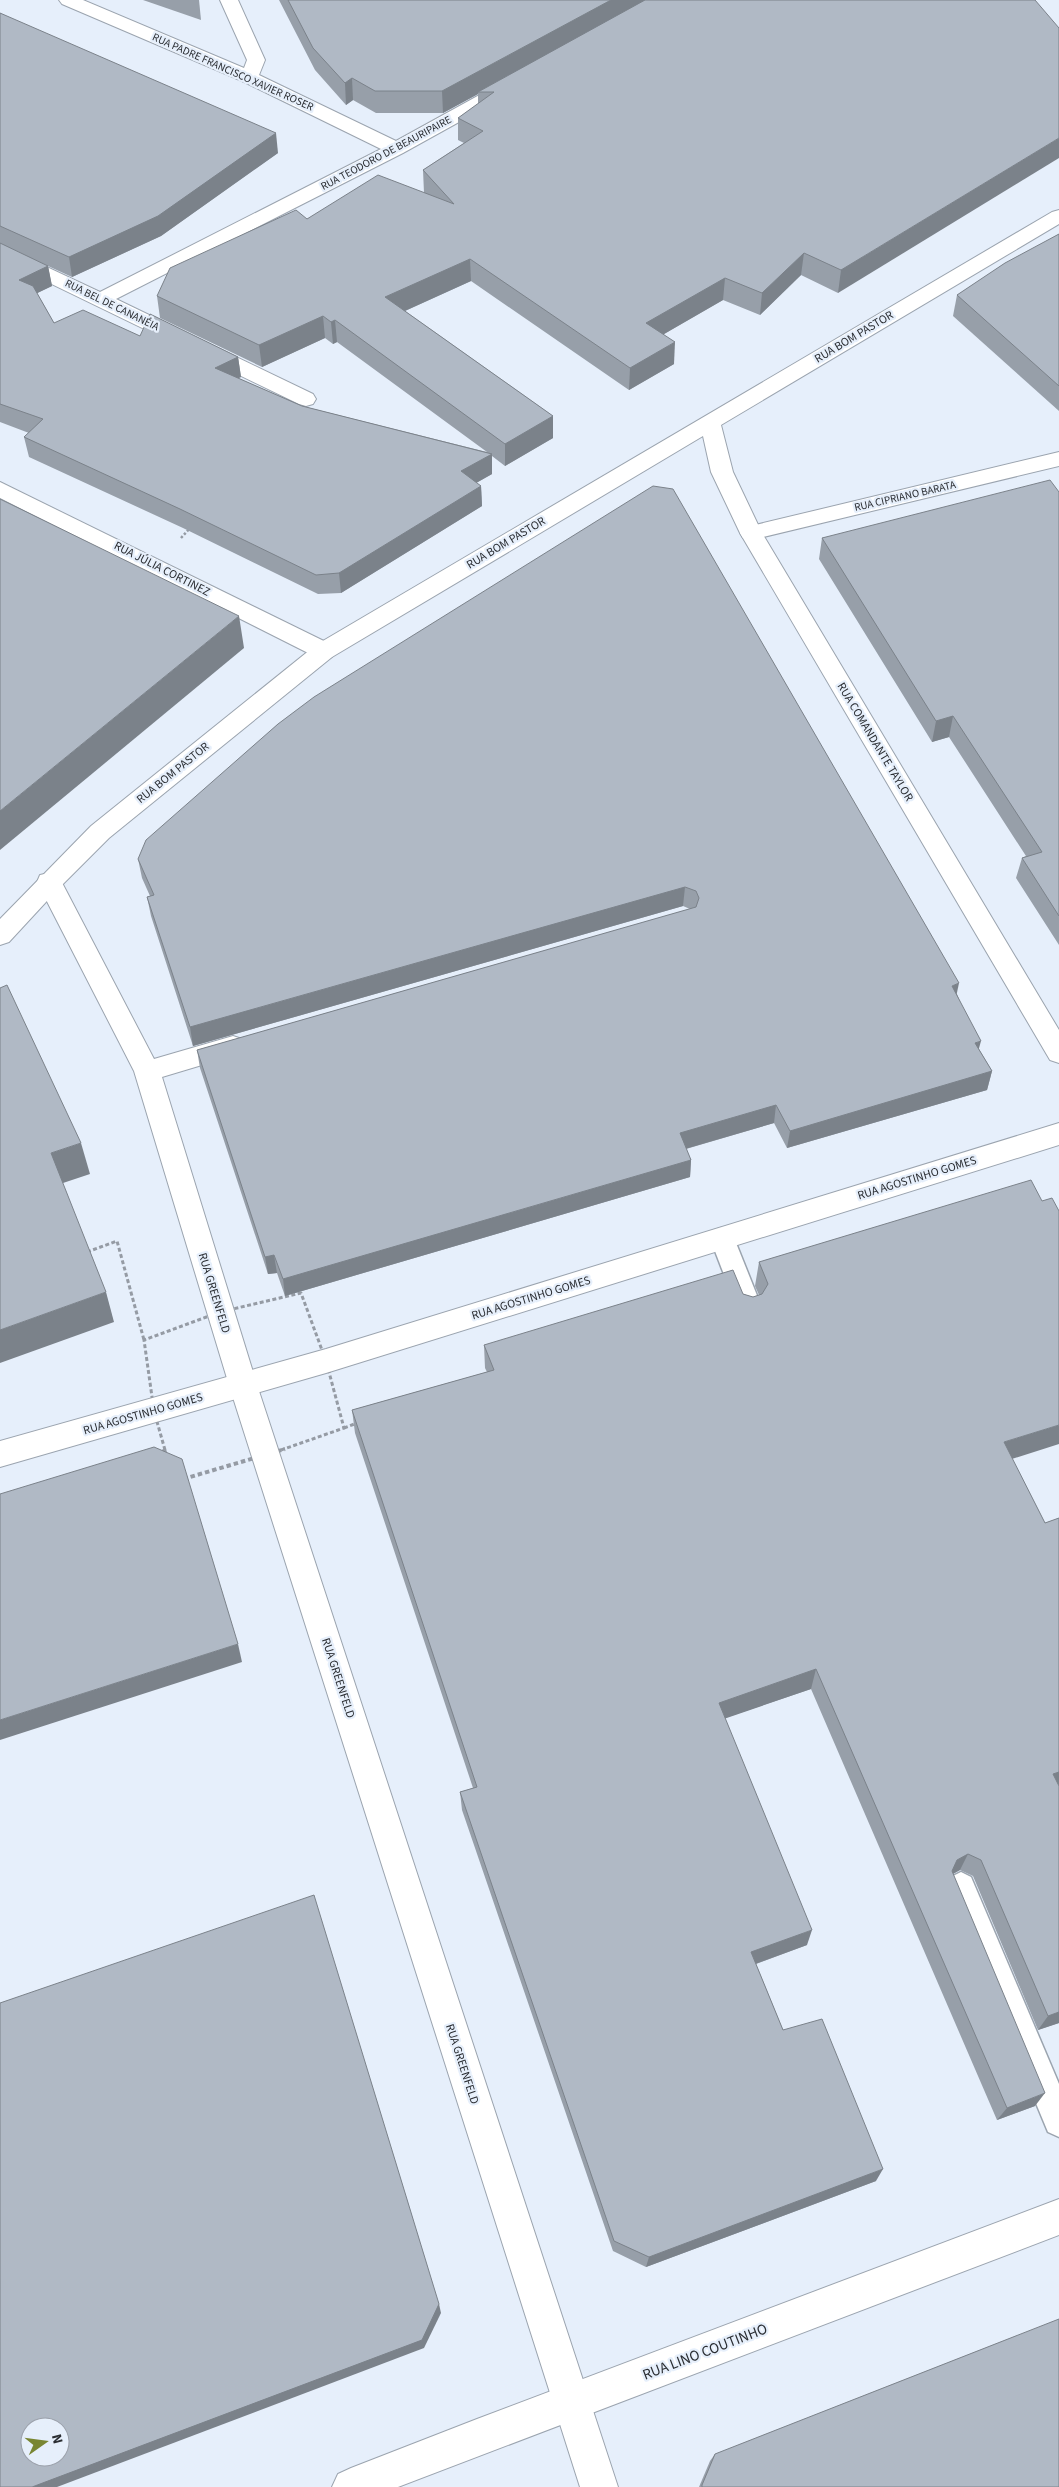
<svg xmlns="http://www.w3.org/2000/svg" width="1059" height="2487" font-family="'Source Sans 3',sans-serif">
	<style>
		.lines { fill: none; stroke-linecap: round; stroke-linejoin: round }
		.lane-casing { stroke: #9ba4af; stroke-width: 3 }
		.street-casing { stroke: #9ba4af; stroke-width: 2 }
		.secondary-casing { stroke: #9ba4af; stroke-width: 2 }
		.path-far2 { stroke: #959ba4; stroke-width: 2.5; stroke-dasharray: 2.5 2; stroke-linecap: butt }
		.path-far1 { stroke: #959ba4; stroke-width: 3; stroke-dasharray: 4 2.5; stroke-linecap: butt }
		.path { stroke: #959ba4; stroke-width: 4; stroke-dasharray: 4.5 3; stroke-linecap: butt }
		.lane { fill: #fff; fill-rule: evenodd }
		.street { fill: #fff; fill-rule: evenodd }
		.secondary { fill: #fff; fill-rule: evenodd }
		.wall { fill: #979fa9 }
		.shaded-wall { fill: #7b828a }
		.building { fill: #b0b9c5; stroke: #7b828a; fill-rule: evenodd }
		.labels { text-anchor: middle; dominant-baseline: central; stroke-width: 4.5; stroke-linejoin: round; paint-order: stroke }
		.far-street-label { font-size: 11px; fill: #2a2d32; stroke: #e6effb }
		.street-label { font-size: 12px; fill: #2a2d32; stroke: #e6effb }
		.near-street-label { font-size: 15px; fill: #2a2d32; stroke: #e6effb }
	</style>
	<rect width="100%" height="100%" fill="#e6effb"/>
	<g class="lines">
		<defs>
			<g id="lane">
				<polygon points="722,1228 731,1231 734,1238 762,1308 758,1316 749,1319 740,1316 710,1238 713,1231"/>
				<polygon points="961,1872 971,1877 1059,2084 1059,2137 1048,2132 946,1887 951,1877"/>
			</g>
			<g id="street">
				<polygon points="59,0 83,0 244,68 247,60 220,0 238,0 265,60 259,75 396,141 503,82 517,82 519,86 517,90 403,153 116,299 313,394 316,399 313,404 306,406 299,404 0,259 0,245 100,292 381,149 242,81 62,4"/>
				<polygon points="1059,452 1059,466 751,540 743,538 740,533 743,528 751,526"/>
				<polygon points="0,482 332,645 335,651 332,657 324,659 316,657 0,498"/>
				<polygon points="49,873 58,875 154,1059 233,1036 242,1039 246,1046 242,1053 162,1077 257,1385 618,2487 580,2487 229,1385 134,1071 37,882 40,875"/>
			</g>
			<g id="secondary">
				<polygon points="1059,210 1059,224 721,425 733,472 762,533 1059,1030 1059,1063 1050,1060 740,533 711,472 703,436 332,657 109,838 58,889 9,942 0,945 0,919 91,826 316,645 1052,212"/>
				<polygon points="1059,1123 1059,1145 326,1373 0,1467 0,1441 326,1349"/>
				<polygon points="1059,2199 1059,2235 398,2487 332,2487 338,2474 351,2468 477,2419"/>
			</g>
		</defs>
		<use href="#lane" class="lane-casing"/>
		<use href="#street" class="street-casing"/>
		<use href="#secondary" class="secondary-casing"/>
		<polyline class="path-far2" points="181,538 190,528"/>
		<g class="path-far1">
			<polyline points="87,1252 117,1241 144,1340"/>
			<polyline points="344,1428 357,1423"/>
			<polyline points="165,1450 154,1411 144,1340 220,1312 301,1293 326,1361 344,1428 281,1450"/>
		</g>
		<polyline class="path" points="164,1449 173,1482 285,1449"/>
		<use href="#lane" class="lane"/>
		<use href="#street" class="street"/>
		<use href="#secondary" class="secondary"/>
	</g>
	<g class="wall">
		<polygon points="143,0 199,0 201,20"/>
		<polygon points="279,0 1035,0 838,293 801,275 760,315 723,300 664,334 674,364 629,390 471,281 405,311 553,416 553,438 505,466 492,456 492,474 476,483 481,486 482,506 341,593 318,594 183,528 29,457 24,437 29,433 0,422 0,13 278,153 161,236 72,277 48,266 52,286 37,293 54,323 140,336 238,357 241,377 238,378 302,406 487,452 337,342 333,344 325,338 262,367 160,318 157,296 307,219 424,193 423,170 464,143 458,140 458,118 478,104 478,94 443,113 376,113 353,100 346,105 315,70"/>
		<polygon points="1059,234 1059,411 953,316 957,295"/>
		<polygon points="1059,492 1059,945 1016,878 1022,858 1026,856 949,737 932,742 819,559 822,538"/>
		<polygon points="278,724 957,994 979,1049 992,1071 987,1090 787,1148 774,1123 686,1149 691,1160 690,1177 285,1296 277,1273 268,1274 200,1068 197,1050 690,909 683,906 193,1046 151,916 147,897 150,896 142,878 138,859"/>
		<polygon points="759,1262 1012,1459 1045,1523 1059,1518 1059,2023 1038,2030 973,1876 960,1870 953,1874 1035,2106 997,2120 811,1689 725,1718 807,1945 756,1964 783,2030 876,2181 646,2267 613,2251 462,1810 460,1792 473,1788 355,1433 352,1410 487,1372 485,1368 484,1345 743,1294 753,1297 759,1295 755,1286"/>
		<polygon points="715,2454 1059,2487 699,2487 710,2461"/>
	</g>
	<g class="shaded-wall">
		<polygon points="611,0 650,0 478,92 478,94 443,113 442,91"/>
		<polygon points="352,78 353,100 346,105 345,83"/>
		<polygon points="276,133 278,153 161,236 72,277 69,257"/>
		<polygon points="1059,138 1059,158 838,293 841,270"/>
		<polygon points="804,253 801,275 760,315 762,293"/>
		<polygon points="470,259 471,281 387,319 385,297"/>
		<polygon points="48,266 52,286 23,300 19,280"/>
		<polygon points="725,278 723,300 645,345 646,323"/>
		<polygon points="323,316 325,338 262,367 259,345"/>
		<polygon points="335,320 337,342 333,344 331,322"/>
		<polygon points="675,342 674,364 629,390 630,368"/>
		<polygon points="238,357 241,377 217,388 215,368"/>
		<polygon points="553,416 553,438 505,466 505,444"/>
		<polygon points="492,454 492,474 462,491 461,471"/>
		<polygon points="481,486 482,506 341,593 339,573"/>
		<polygon points="239,616 244,648 0,850 0,811"/>
		<polygon points="953,716 949,737 932,742 936,721"/>
		<polygon points="685,887 683,906 193,1046 190,1027"/>
		<polygon points="959,983 955,1002 952,986"/>
		<polygon points="981,1041 976,1059 975,1043"/>
		<polygon points="992,1071 987,1090 787,1148 790,1131"/>
		<polygon points="776,1105 774,1123 678,1151 680,1133"/>
		<polygon points="81,1143 90,1174 60,1184 51,1153"/>
		<polygon points="691,1160 690,1177 285,1296 283,1279"/>
		<polygon points="274,1255 277,1273 268,1274 265,1257"/>
		<polygon points="106,1292 114,1322 0,1363 0,1330"/>
		<polygon points="1059,1425 1059,1444 996,1464 1004,1442"/>
		<polygon points="238,1644 242,1662 0,1740 0,1720"/>
		<polygon points="816,1669 811,1689 715,1722 719,1703"/>
		<polygon points="1059,1772 1059,1787 1053,1774"/>
		<polygon points="968,1854 960,1870 949,1876 957,1860"/>
		<polygon points="812,1930 807,1945 747,1967 751,1952"/>
		<polygon points="1059,2012 1059,2023 1038,2030 1048,2016"/>
		<polygon points="1045,2093 1035,2106 997,2120 1007,2108"/>
		<polygon points="883,2169 876,2181 646,2267 649,2257"/>
		<polygon points="439,2304 441,2313 424,2348 57,2487 32,2487"/>
	</g>
	<g class="building">
		<polygon points="288,0 611,0 442,91 375,91 352,78 345,83 313,48"/>
		<polygon points="645,0 1035,0 1059,28 1059,138 841,270 804,253 762,293 725,278 646,323 675,342 630,368 470,259 385,297 553,416 505,444 335,320 331,322 323,316 259,345 157,296 170,268 296,210 307,219 378,175 454,204 423,170 483,131 458,118 494,92 478,92"/>
		<polygon points="0,13 276,133 158,216 69,257 0,226"/>
		<polygon points="1059,234 1059,386 957,295 1005,263"/>
		<polygon points="0,243 48,266 19,280 33,286 54,323 83,310 140,336 150,314 238,357 215,368 302,406 492,454 461,471 481,486 339,573 316,575 180,509 24,437 43,419 0,404"/>
		<polygon points="1050,480 1059,492 1059,916 1022,858 1042,852 953,716 936,721 822,538"/>
		<polygon points="653,486 673,489 959,983 952,986 981,1041 975,1043 992,1071 790,1131 776,1105 680,1133 691,1160 283,1279 274,1255 265,1257 197,1050 696,907 699,898 696,891 685,887 190,1027 147,897 154,895 138,859 146,840 278,724 314,697"/>
		<polygon points="0,499 239,616 0,811"/>
		<polygon points="7,985 81,1143 51,1153 106,1292 0,1330 0,988"/>
		<polygon points="1031,1180 1042,1201 1052,1198 1059,1211 1059,1425 1004,1442 1045,1523 1059,1518 1059,1772 1053,1774 1059,1786 1059,2012 1048,2016 981,1860 968,1854 957,1860 952,1871 1045,2093 1007,2108 816,1669 719,1703 812,1930 751,1952 783,2030 822,2019 883,2169 649,2257 614,2241 460,1792 477,1787 352,1410 494,1370 484,1345 733,1270 743,1294 753,1297 762,1294 768,1284 759,1262"/>
		<polygon points="154,1447 182,1459 238,1644 0,1720 0,1494"/>
		<path d="M314,1895L439,2304L422,2340L32,2487H0V2003ZM30,2427H60V2457H30Z"/>
		<polygon points="1059,2319 1059,2487 702,2487 702,2485 715,2454"/>
	</g>
	<g class="labels">
		<g class="far-street-label">
			<text transform="translate(233 72) rotate(24)">RUA PADRE FRANCISCO XAVIER ROSER</text>
			<text transform="translate(386 153) rotate(-28)">RUA TEODORO DE BEAURIPAIRE</text>
			<text transform="translate(112 305) rotate(26)">RUA BEL DE CANANÉIA</text>
			<text transform="translate(905 496) rotate(-13)">RUA CIPRIANO BARATA</text>
		</g>
		<g class="street-label">
			<text transform="translate(854 337) rotate(-31)">RUA BOM PASTOR</text>
			<text transform="translate(506 543) rotate(-31)">RUA BOM PASTOR</text>
			<text transform="translate(162 569) rotate(27)">RUA JÚLIA CORTINEZ</text>
			<text transform="translate(875 742) rotate(59)">RUA COMANDANTE TAYLOR</text>
			<text transform="translate(173 773) rotate(-39)">RUA BOM PASTOR</text>
			<text transform="translate(917 1178) rotate(-17)">RUA AGOSTINHO GOMES</text>
			<text transform="translate(214 1293) rotate(73)">RUA GREENFELD</text>
			<text transform="translate(531 1298) rotate(-17)">RUA AGOSTINHO GOMES</text>
			<text transform="translate(143 1414) rotate(-16)">RUA AGOSTINHO GOMES</text>
			<text transform="translate(338 1678) rotate(72)">RUA GREENFELD</text>
			<text transform="translate(462 2064) rotate(72)">RUA GREENFELD</text>
		</g>
		<g class="near-street-label">
			<text transform="translate(705 2352) rotate(-21)">RUA LINO COUTINHO</text>
		</g>
	</g>
	<g transform="translate(45 2442) rotate(76)"><circle r="24" fill="#e6effb" stroke="#9ba1ab"/>
	<path d="M0-4L9 19L0 12L-9 19Z" fill="#798633"/>
	<text y="-8" font-size="14" font-weight="bold" text-anchor="middle" fill="#2a2d32">N</text>
	</g>
</svg>
